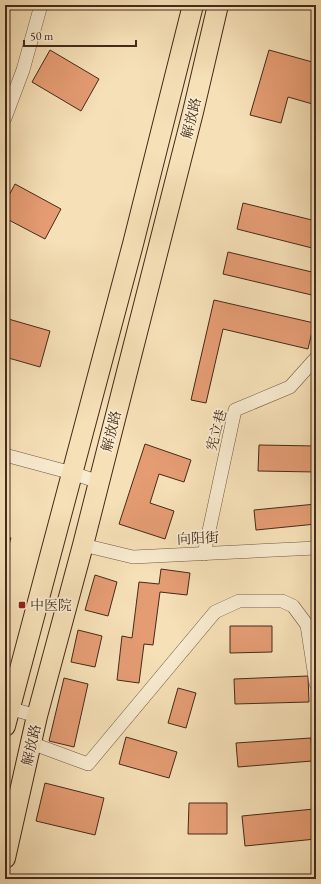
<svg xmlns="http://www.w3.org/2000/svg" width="321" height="884" font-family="'EB Garamond','Noto Serif SC',serif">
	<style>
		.building { fill: #e59c73; stroke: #442a1a }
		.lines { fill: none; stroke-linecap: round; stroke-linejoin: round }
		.minor-casing { stroke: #705841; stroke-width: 14 }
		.primary-casing { stroke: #442a1a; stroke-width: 22 }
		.minor { stroke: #f9ebd0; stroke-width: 13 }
		.primary { stroke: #f6e0b7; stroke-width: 20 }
		.poi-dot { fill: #8f2418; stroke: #f9ebd0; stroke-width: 1.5 }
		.labels { text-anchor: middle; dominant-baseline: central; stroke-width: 3.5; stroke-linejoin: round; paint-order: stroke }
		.street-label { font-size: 14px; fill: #442a1a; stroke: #f9ebd0 }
		.poi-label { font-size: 14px; fill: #442a1a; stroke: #f9ebd0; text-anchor: start }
	</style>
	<rect width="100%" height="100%" fill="#f6e0b7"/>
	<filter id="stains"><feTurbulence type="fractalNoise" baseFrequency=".005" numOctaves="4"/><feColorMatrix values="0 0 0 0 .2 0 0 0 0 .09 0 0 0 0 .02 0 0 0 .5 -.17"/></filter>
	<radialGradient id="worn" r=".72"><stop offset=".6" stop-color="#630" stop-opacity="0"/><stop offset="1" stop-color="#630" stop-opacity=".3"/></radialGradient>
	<g class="building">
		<polygon points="50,50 99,79 81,111 32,82"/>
		<polygon points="269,50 316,63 316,105 288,97 281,123 250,115"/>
		<polygon points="15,184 61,209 45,239 5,218 5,203"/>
		<polygon points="243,203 316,221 316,249 237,229"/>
		<polygon points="228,252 316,273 316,296 223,274"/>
		<polygon points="214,300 314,323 308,349 223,329 206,403 191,400"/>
		<polygon points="5,318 50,331 40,367 5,357"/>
		<polygon points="145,444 191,460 184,482 159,474 150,503 174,511 165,539 119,524"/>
		<polygon points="259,445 316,446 316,472 258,471"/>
		<polygon points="316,504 316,524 256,530 254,510"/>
		<polygon points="5,536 11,538 5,557"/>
		<polygon points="161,569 190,573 187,595 160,592 153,645 144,644 139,683 117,680 122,636 132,638 139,582 159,584"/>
		<polygon points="95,575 117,582 108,616 85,610"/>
		<polygon points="230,626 272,626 272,652 230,653"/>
		<polygon points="78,630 102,636 95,667 71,662"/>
		<polygon points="308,676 309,702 235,704 234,679"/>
		<polygon points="64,678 88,684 74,747 49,741"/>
		<polygon points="178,688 196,693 186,728 168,723"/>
		<polygon points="126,737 177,752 169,778 119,764"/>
		<polygon points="311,738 312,761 238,767 236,743"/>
		<polygon points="45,783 104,798 95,835 36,821"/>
		<polygon points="189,803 227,803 227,834 188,834"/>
		<polygon points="314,809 316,839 245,846 242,816"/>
	</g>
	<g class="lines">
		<defs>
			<g id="minor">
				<polyline points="5,118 23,70 41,5"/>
				<polyline points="5,455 72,473 99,482"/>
				<polyline points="83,545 133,557 316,548"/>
				<polyline points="204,554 235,410 290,387 316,358"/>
				<polyline points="5,707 37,716"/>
				<polyline points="31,743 88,764 215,612 239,601 282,601 293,606 307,625 316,684"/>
			</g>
			<g id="primary">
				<polyline points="5,726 133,244 193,5"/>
				<polyline points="5,858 37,716 83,545 193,112 218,5"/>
			</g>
		</defs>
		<use href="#minor" class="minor-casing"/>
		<use href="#primary" class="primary-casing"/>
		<use href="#minor" class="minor"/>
		<use href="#primary" class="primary"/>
	</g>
	<rect class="poi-dot" x="18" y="601" width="8" height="8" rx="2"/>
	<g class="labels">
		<g class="street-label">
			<text transform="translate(191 118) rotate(-76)">解放路</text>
			<text transform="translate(216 430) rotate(-75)">宪立巷</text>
			<text transform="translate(111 431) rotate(-76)">解放路</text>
			<text transform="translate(198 538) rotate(-3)">向阳街</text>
			<text transform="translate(31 745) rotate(-77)">解放路</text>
		</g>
		<g class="poi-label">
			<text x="30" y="605">中医院</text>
		</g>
	</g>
	<rect width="321" height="884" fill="none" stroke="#f6e0b7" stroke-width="20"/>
	<rect x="6" y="6" width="309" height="872" fill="none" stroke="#442a1a" stroke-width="2"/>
	<rect x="10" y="10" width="301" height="864" fill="none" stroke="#442a1a"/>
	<path d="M24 40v6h112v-6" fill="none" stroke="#442a1a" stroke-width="2"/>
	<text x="30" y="40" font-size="12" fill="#442a1a" stroke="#f9ebd0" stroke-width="3" paint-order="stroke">50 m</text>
	<rect width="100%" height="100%" filter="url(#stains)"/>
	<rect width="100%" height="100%" fill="url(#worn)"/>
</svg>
